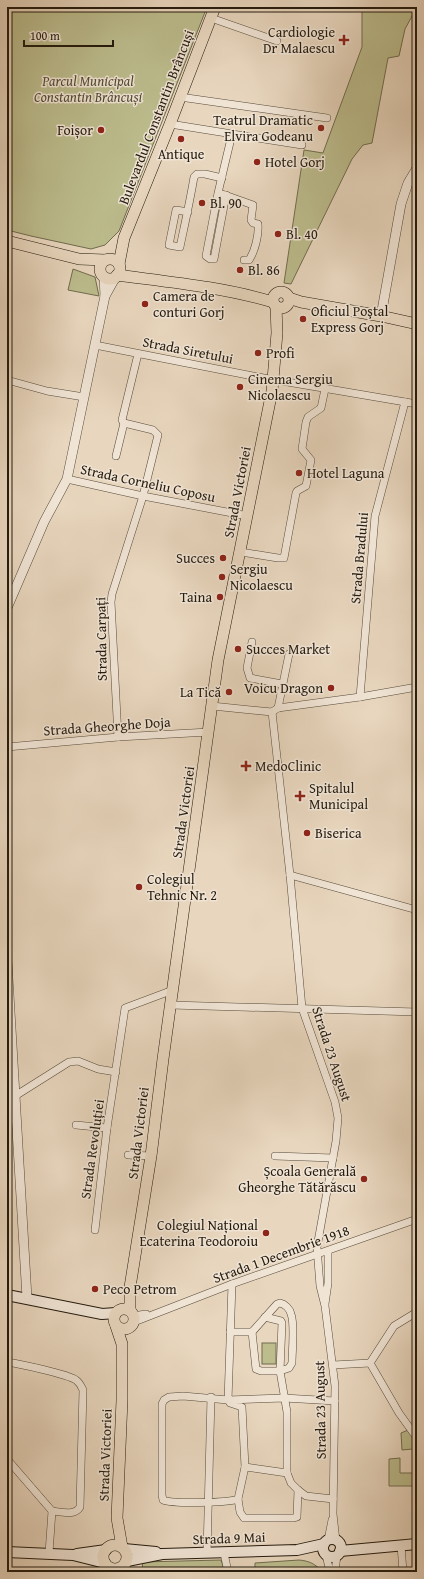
<svg xmlns="http://www.w3.org/2000/svg" width="424" height="1579" font-family="'Gentium Book Plus',serif">
	<style>
		.green { fill: #bcbc8d; stroke: #706c4e }
		.lines { fill: none; stroke-linecap: round; stroke-linejoin: round }
		.minor-casing { stroke: #554a3a; stroke-width: 8 }
		.tertiary-casing { stroke: #554a3a; stroke-width: 10 }
		.secondary-casing { stroke: #241b0e; stroke-width: 12 }
		.primary-casing { stroke: #241b0e; stroke-width: 12 }
		.minor { stroke: #f0e4d5; stroke-width: 7 }
		.tertiary { stroke: #f0e4d5; stroke-width: 9 }
		.secondary { stroke: #f0e4d5; stroke-width: 10 }
		.primary { stroke: #e8d6be; stroke-width: 11 }
		.poi-dot { fill: #8f2418; stroke: #f0e4d5; stroke-width: 1.5 }
		.labels { text-anchor: middle; dominant-baseline: central; stroke-width: 3; stroke-linejoin: round; paint-order: stroke }
		.poi-label { font-size: 14px; fill: #241b0e; stroke: #f0e4d5; text-anchor: start }
		.park-label { font-size: 14px; font-style: italic; fill: #524b34; stroke: #f0e4d5 }
		.street-label { font-size: 14px; fill: #241b0e; stroke: #f0e4d5 }
	</style>
	<rect width="100%" height="100%" fill="#e8d6be"/>
	<filter id="stains"><feTurbulence type="fractalNoise" baseFrequency=".005" numOctaves="4"/><feColorMatrix values="0 0 0 0 .2 0 0 0 0 .09 0 0 0 0 .02 0 0 0 .5 -.17"/></filter>
	<radialGradient id="worn" r=".72"><stop offset=".6" stop-color="#630" stop-opacity="0"/><stop offset="1" stop-color="#630" stop-opacity=".3"/></radialGradient>
	<g class="green">
		<polygon points="7,7 207,7 119,231 105,245 91,249 31,236 7,230"/>
		<polygon points="362,7 417,7 405,29 399,56 388,58 372,143 363,145 352,159 291,284 284,283 304,150 323,153 327,142 362,47"/>
		<polygon points="73,269 95,277 99,296 68,290"/>
		<rect x="262" y="1343" width="14" height="21"/>
		<polygon points="408,1430 417,1441 417,1469 415,1469 413,1449 402,1450 401,1433"/>
		<polygon points="400,1458 400,1473 413,1473 414,1486 389,1486 389,1459"/>
		<polygon points="221,1560 225,1572 143,1570 142,1562"/>
		<path d="M299,1560C310,1561 315,1564 323,1572L309,1571V1568L289,1569V1572H255V1563Z"/>
	</g>
	<g class="lines">
		<defs>
			<g id="minor">
				<polyline points="211,18 277,41"/>
				<polyline points="180,97 327,118"/>
				<polyline points="170,124 302,145"/>
				<path d="M222,194L253,205L251,220L253,223L258,224C259,235 255,251 249,260H244"/>
				<polyline points="226,195 214,259 210,259 206,256 218,193 232,134"/>
				<path d="M188,212L176,210L169,245L180,247C185,223 190,201 194,177L197,174H205L222,178"/>
				<polyline points="95,345 258,377 417,404"/>
				<polyline points="7,380 47,391 84,397"/>
				<polyline points="116,456 124,423"/>
				<polyline points="67,479 143,496 248,516"/>
				<polyline points="241,552 278,558 284,558 296,493 297,491 306,486 311,460 302,449 306,422 308,417 321,408 325,389"/>
				<polyline points="252,642 247,668 250,678 282,684"/>
				<polyline points="360,697 375,516 405,402"/>
				<polyline points="212,706 272,712 278,708 360,697 417,687"/>
				<polyline points="278,708 289,654"/>
				<polyline points="272,712 290,875 302,1008 335,1102 338,1118 336,1141 317,1247 320,1286 325,1306 335,1386 333,1514 336,1541"/>
				<polyline points="118,737 111,602 112,594 143,496 158,435 153,430 124,423 122,420 138,354"/>
				<polyline points="7,747 118,737 209,732"/>
				<polyline points="290,875 417,910"/>
				<polyline points="171,1005 417,1012"/>
				<polyline points="15,1096 69,1062 78,1061 98,1069 116,1072"/>
				<polyline points="76,1125 107,1128"/>
				<polyline points="128,1155 151,1156"/>
				<polyline points="275,1156 333,1158"/>
				<polyline points="416,1220 417,1203"/>
				<polyline points="95,1230 107,1128 125,1008 173,990"/>
				<path d="M232,1284L228,1400L230,1403L242,1407L245,1467L238,1499C228,1503 173,1504 163,1500L162,1495V1404L164,1400L169,1397L183,1396L228,1400L284,1398L335,1401"/>
				<polyline points="325,1304 328,1283 328,1251"/>
				<polyline points="133,1316 146,1314"/>
				<polyline points="134,1322 232,1284 417,1219"/>
				<path d="M230,1332H252L277,1304L280,1303C285,1304 290,1309 291,1314C295,1324 292,1351 292,1363L289,1368L280,1371L287,1412V1473L291,1483L298,1490L306,1496L333,1499"/>
				<polyline points="252,1332 256,1369 261,1371 280,1371 282,1323 281,1321 265,1317"/>
				<path d="M7,1362C20,1364 67,1374 76,1380C80,1383 81,1386 83,1390L80,1507C75,1516 61,1512 52,1511"/>
				<polyline points="370,1363 399,1413 417,1438"/>
				<polyline points="370,1363 394,1326 417,1312"/>
				<polyline points="333,1365 370,1363"/>
				<polyline points="7,1459 52,1511 49,1553"/>
				<polyline points="245,1467 287,1473"/>
				<polyline points="238,1499 240,1512 244,1518 294,1518 297,1517 298,1490"/>
				<polyline points="328,1540 332,1520"/>
				<polyline points="401,1545 403,1572"/>
				<polyline points="207,1553 211,1397"/>
				<polyline points="224,1553 228,1572"/>
				<polyline points="326,1555 330,1572"/>
				<polyline points="335,1572 337,1555"/>
			</g>
			<g id="tertiary">
				<polyline points="104,277 105,296"/>
				<polyline points="381,316 401,204 408,183 417,168"/>
				<polyline points="7,608 44,522 67,479 105,296 115,278"/>
				<polyline points="7,961 27,1298"/>
			</g>
			<g id="secondary">
				<polyline points="7,1295 102,1314 116,1313"/>
				<circle cx="332" cy="1548" r="9"/>
				<polyline points="124,1549 156,1552"/>
				<polyline points="340,1551 417,1544"/>
				<polyline points="7,1552 73,1555 105,1563"/>
				<polyline points="77,1554 106,1550"/>
				<polyline points="127,1561 162,1554 297,1550 324,1544"/>
			</g>
			<g id="primary">
				<polyline points="7,241 79,259 105,260"/>
				<circle cx="110" cy="269" r="10"/>
				<polyline points="119,264 124,238 170,124 215,7"/>
				<path d="M117,275C169,282 223,287 273,302"/>
				<circle cx="281" cy="300" r="8"/>
				<polyline points="289,298 301,302 381,316 417,324"/>
				<circle cx="124" cy="1319" r="10"/>
				<polyline points="130,1311 130,1287 151,1156 163,1059 218,660 272,391 277,333 276,306"/>
				<polyline points="116,1326 122,1344 122,1400 117,1518 122,1547"/>
				<circle cx="115" cy="1557" r="12"/>
			</g>
		</defs>
		<use href="#minor" class="minor-casing"/>
		<use href="#tertiary" class="tertiary-casing"/>
		<use href="#secondary" class="secondary-casing"/>
		<use href="#primary" class="primary-casing"/>
		<use href="#minor" class="minor"/>
		<use href="#tertiary" class="tertiary"/>
		<use href="#secondary" class="secondary"/>
		<use href="#primary" class="primary"/>
	</g>
	<g class="poi-dot">
		<path d="M342 34h4v4h4v4h-4v4h-4v-4h-4v-4h4z"/>
		<circle cx="321" cy="128" r="4"/>
		<circle cx="101" cy="130" r="4"/>
		<circle cx="181" cy="139" r="4"/>
		<circle cx="257" cy="162" r="4"/>
		<circle cx="202" cy="203" r="4"/>
		<circle cx="278" cy="234" r="4"/>
		<circle cx="240" cy="270" r="4"/>
		<circle cx="145" cy="304" r="4"/>
		<circle cx="303" cy="319" r="4"/>
		<circle cx="258" cy="353" r="4"/>
		<circle cx="240" cy="387" r="4"/>
		<circle cx="299" cy="473" r="4"/>
		<circle cx="223" cy="558" r="4"/>
		<circle cx="222" cy="577" r="4"/>
		<circle cx="220" cy="597" r="4"/>
		<circle cx="238" cy="649" r="4"/>
		<circle cx="331" cy="688" r="4"/>
		<circle cx="229" cy="692" r="4"/>
		<path d="M244 760h4v4h4v4h-4v4h-4v-4h-4v-4h4z"/>
		<path d="M298 790h4v4h4v4h-4v4h-4v-4h-4v-4h4z"/>
		<circle cx="307" cy="833" r="4"/>
		<circle cx="139" cy="887" r="4"/>
		<circle cx="364" cy="1179" r="4"/>
		<circle cx="266" cy="1233" r="4"/>
		<circle cx="95" cy="1289" r="4"/>
	</g>
	<g class="labels">
		<g class="poi-label">
			<text x="335" y="32" text-anchor="end">Cardiologie<tspan x="335" dy="16">Dr Malaescu</tspan></text>
			<text x="313" y="120" text-anchor="end">Teatrul Dramatic<tspan x="313" dy="16">Elvira Godeanu</tspan></text>
			<text x="93" y="130" text-anchor="end">Foișor</text>
			<text x="181" y="154" text-anchor="middle">Antique</text>
			<text x="265" y="162">Hotel Gorj</text>
			<text x="210" y="203">Bl. 90</text>
			<text x="286" y="234">Bl. 40</text>
			<text x="248" y="270">Bl. 86</text>
			<text x="153" y="296">Camera de<tspan x="153" dy="16">conturi Gorj</tspan></text>
			<text x="311" y="311">Oficiul Poştal<tspan x="311" dy="16">Express Gorj</tspan></text>
			<text x="266" y="353">Profi</text>
			<text x="248" y="379">Cinema Sergiu<tspan x="248" dy="16">Nicolaescu</tspan></text>
			<text x="307" y="473">Hotel Laguna</text>
			<text x="215" y="558" text-anchor="end">Succes</text>
			<text x="230" y="569">Sergiu<tspan x="230" dy="16">Nicolaescu</tspan></text>
			<text x="212" y="597" text-anchor="end">Taina</text>
			<text x="246" y="649">Succes Market</text>
			<text x="323" y="688" text-anchor="end">Voicu Dragon</text>
			<text x="221" y="692" text-anchor="end">La Tică</text>
			<text x="255" y="766">MedoClinic</text>
			<text x="309" y="788">Spitalul<tspan x="309" dy="16">Municipal</tspan></text>
			<text x="315" y="833">Biserica</text>
			<text x="147" y="879">Colegiul<tspan x="147" dy="16">Tehnic Nr. 2</tspan></text>
			<text x="356" y="1171" text-anchor="end">Școala Generală<tspan x="356" dy="16">Gheorghe Tătărăscu</tspan></text>
			<text x="258" y="1225" text-anchor="end">Colegiul Național<tspan x="258" dy="16">Ecaterina Teodoroiu</tspan></text>
			<text x="103" y="1289">Peco Petrom</text>
		</g>
		<g class="park-label">
			<text x="88" y="81">Parcul Municipal<tspan x="88" dy="16">Constantin Brâncuși</tspan></text>
		</g>
		<g class="street-label">
			<text transform="translate(156 117) rotate(-69)">Bulevardul Constantin Brâncuși</text>
			<text transform="translate(188 350) rotate(11)">Strada Siretului</text>
			<text transform="translate(148 483) rotate(12)">Strada Corneliu Coposu</text>
			<text transform="translate(237 492) rotate(-79)">Strada Victoriei</text>
			<text transform="translate(359 558) rotate(-85)">Strada Bradului</text>
			<text transform="translate(101 639) rotate(-91)">Strada Carpați</text>
			<text transform="translate(107 726) rotate(-4)">Strada Gheorghe Doja</text>
			<text transform="translate(183 812) rotate(-82)">Strada Victoriei</text>
			<text transform="translate(332 1054) rotate(72)">Strada 23 August</text>
			<text transform="translate(138 1133) rotate(-83)">Strada Victoriei</text>
			<text transform="translate(92 1149) rotate(-82)">Strada Revoluției</text>
			<text transform="translate(281 1254) rotate(-20)">Strada 1 Decembrie 1918</text>
			<text transform="translate(320 1410) rotate(-91)">Strada 23 August</text>
			<text transform="translate(105 1455) rotate(-88)">Strada Victoriei</text>
			<text transform="translate(229 1538) rotate(-2)">Strada 9 Mai</text>
		</g>
	</g>
	<rect width="424" height="1579" fill="none" stroke="#e8d6be" stroke-width="24"/>
	<rect x="8" y="8" width="408" height="1563" fill="none" stroke="#241b0e" stroke-width="2"/>
	<rect x="12" y="12" width="400" height="1555" fill="none" stroke="#241b0e"/>
	<path d="M24 40v6h89v-6" fill="none" stroke="#241b0e" stroke-width="2"/>
	<text x="30" y="40" font-size="12" fill="#241b0e" stroke="#f0e4d5" stroke-width="3" paint-order="stroke">100 m</text>
	<rect width="100%" height="100%" filter="url(#stains)"/>
	<rect width="100%" height="100%" fill="url(#worn)"/>
</svg>
